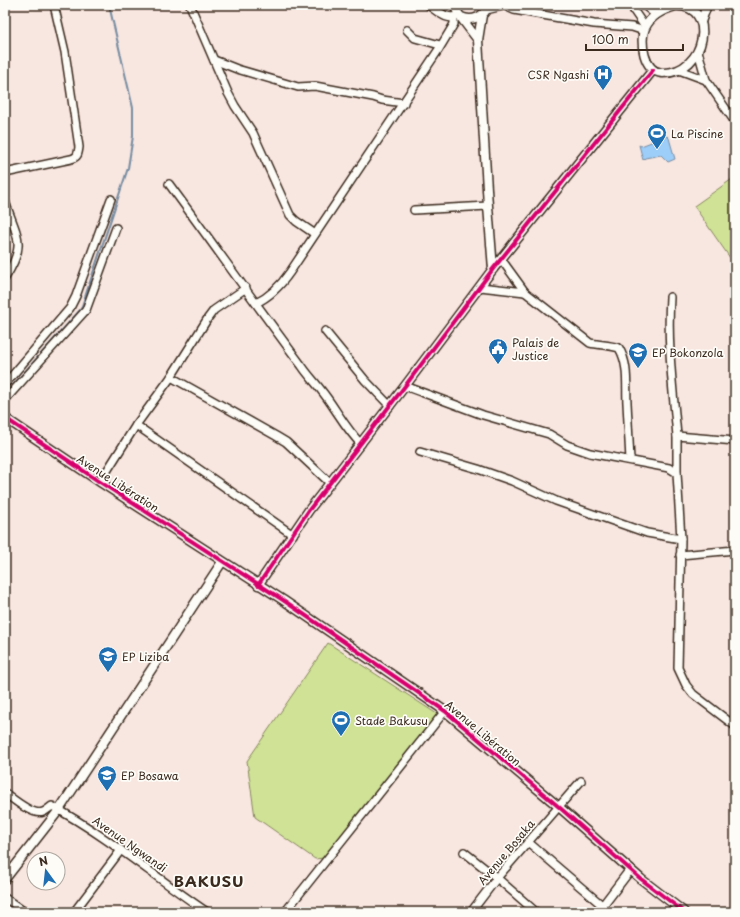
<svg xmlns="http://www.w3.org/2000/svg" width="740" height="917" font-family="'Playpen Sans',sans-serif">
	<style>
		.green { fill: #cfe296; stroke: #85865a }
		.water { fill: #9dcef9; stroke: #768ca1 }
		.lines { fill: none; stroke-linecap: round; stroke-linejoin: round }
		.stream { stroke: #768ca1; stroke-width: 2 }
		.minor-casing { stroke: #3b2a1e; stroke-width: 10 }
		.tertiary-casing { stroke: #3b2a1e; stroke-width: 11 }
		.minor { stroke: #fdfcf7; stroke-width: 7 }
		.tertiary { stroke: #fdfcf7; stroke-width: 8 }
		.cycleway-casing { stroke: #fdfcf7; stroke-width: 6 }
		.cycleway { stroke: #d6006c; stroke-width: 4 }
		.labels { text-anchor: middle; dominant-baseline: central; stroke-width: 3.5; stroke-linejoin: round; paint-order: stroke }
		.poi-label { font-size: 11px; fill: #3b2a1e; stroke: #fdfcf7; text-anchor: start }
		.street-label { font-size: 11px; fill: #3b2a1e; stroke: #fdfcf7 }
		.district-label { font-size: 15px; font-weight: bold; letter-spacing: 1px; fill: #3b2a1e; stroke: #fdfcf7 }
	</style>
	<rect width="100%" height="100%" fill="#f8e6e0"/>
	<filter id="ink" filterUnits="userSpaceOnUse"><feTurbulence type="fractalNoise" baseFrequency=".025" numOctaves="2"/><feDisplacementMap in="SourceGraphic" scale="8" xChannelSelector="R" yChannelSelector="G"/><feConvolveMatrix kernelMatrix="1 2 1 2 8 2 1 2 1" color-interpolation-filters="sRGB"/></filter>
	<g filter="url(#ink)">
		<g class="green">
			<polygon points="735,177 735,265 694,206"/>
			<polygon points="328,643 437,714 324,858 315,859 255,817 247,761"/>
		</g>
		<polygon class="water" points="667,136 669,138 675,159 668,162 661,155 645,158 643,160 639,145 641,146"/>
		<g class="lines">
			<polyline class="stream" points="5,394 81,309 128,168 133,136 133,108 109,5"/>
			<defs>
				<g id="minor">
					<polyline points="190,5 228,93 235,106 253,133 290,215 296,221 315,234"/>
					<polyline points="503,5 514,10 594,24 632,27 644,31"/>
					<polyline points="632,5 634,11 645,27"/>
					<polyline points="641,5 645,6 656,15"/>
					<polyline points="486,10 503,6"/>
					<polyline points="407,30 415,38 440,45"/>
					<polyline points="698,51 706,80 735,122"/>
					<polyline points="214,60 237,69 298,87 315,86 373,97 382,100 404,103"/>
					<polyline points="679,70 706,80"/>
					<path d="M5,173L71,159C78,157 78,154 79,147L65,52L54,5"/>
					<path d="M169,184C214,245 257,306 302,366C308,375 315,382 321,390C335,407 345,428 361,444"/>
					<path d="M5,201C16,236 28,242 5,278"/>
					<polyline points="414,210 488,206"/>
					<path d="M501,259L525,292L590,343C600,345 610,345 619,348C629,365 626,384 627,403C628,422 629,441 630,460"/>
					<polyline points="480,287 525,292"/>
					<path d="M670,297C667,343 673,390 677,436"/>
					<path d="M256,303C271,296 281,285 290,272L439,49L454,24V18"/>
					<polyline points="325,331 365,380 390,406"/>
					<polyline points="171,377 276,436 286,442 330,483"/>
					<polyline points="5,384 70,308 76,296 111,199"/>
					<polyline points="405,386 483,415 549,434 567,445 590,453 669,468 677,473 681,539 678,668 686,685 693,694 735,726"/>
					<polyline points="5,400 86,310 116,228"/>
					<polyline points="136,425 293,535"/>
					<polyline points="420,452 478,469 512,481 556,501 647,533 681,539"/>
					<polyline points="677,473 677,436 735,441"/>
					<polyline points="100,482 136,425 171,377 208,318 214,310 246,288"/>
					<polyline points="680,555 735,550"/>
					<path d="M5,793C13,799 33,816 43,812C46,811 49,808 52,806C107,836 155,877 207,912"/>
					<polyline points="528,842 603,906"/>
					<polyline points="464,852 497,878 536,912"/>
					<polyline points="5,898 25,912"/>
					<polyline points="74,912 121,850"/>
					<polyline points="285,912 445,711"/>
					<polyline points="471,912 497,878 581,781"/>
				</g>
				<g id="tertiary">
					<path d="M429,5C438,11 448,22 459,15"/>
					<polyline points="454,5 459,15 478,40"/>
					<path d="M676,6C718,4 707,74 662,73C644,72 639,41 645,28C651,15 664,9 676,6Z"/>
					<polyline points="482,15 478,40 488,206 493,269"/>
					<path d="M461,17C472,22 485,17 488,5"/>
					<polyline points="701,22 707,5"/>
					<polyline points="5,418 100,482 283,600 445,711 559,807 641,879 684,912"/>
					<polyline points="258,585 309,510 405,386 493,269 653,70"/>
					<polyline points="5,879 59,810 222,562"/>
					<polyline points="598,912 630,870"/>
				</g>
			</defs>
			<use href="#minor" class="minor-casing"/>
			<use href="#tertiary" class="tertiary-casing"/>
			<use href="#minor" class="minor"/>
			<use href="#tertiary" class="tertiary"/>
			<defs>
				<g id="cycleway">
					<polyline points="5,418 100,482 283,600 445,711 559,807 641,879 684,912"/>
					<polyline points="258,585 309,510 405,386 493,269 653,70"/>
				</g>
			</defs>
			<use href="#cycleway" class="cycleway-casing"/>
			<use href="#cycleway" class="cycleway"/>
		</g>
	</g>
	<defs>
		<symbol id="hospital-pin" viewBox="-11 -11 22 30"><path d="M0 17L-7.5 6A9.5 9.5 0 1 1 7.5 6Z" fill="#1f6fb2" stroke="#fdfcf7"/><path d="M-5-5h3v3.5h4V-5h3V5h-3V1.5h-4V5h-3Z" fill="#fff"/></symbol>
		<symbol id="stadium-pin" viewBox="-11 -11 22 30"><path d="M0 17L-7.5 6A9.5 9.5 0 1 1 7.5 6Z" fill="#1f6fb2" stroke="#fdfcf7"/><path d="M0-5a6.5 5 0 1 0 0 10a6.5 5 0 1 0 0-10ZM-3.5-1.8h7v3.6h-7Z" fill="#fff"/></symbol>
		<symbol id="civic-pin" viewBox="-11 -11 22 30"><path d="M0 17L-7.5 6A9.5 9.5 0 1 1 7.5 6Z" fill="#1f6fb2" stroke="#fdfcf7"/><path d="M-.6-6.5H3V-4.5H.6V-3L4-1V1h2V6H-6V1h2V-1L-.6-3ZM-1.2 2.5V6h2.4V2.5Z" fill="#fff"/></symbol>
		<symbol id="school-pin" viewBox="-11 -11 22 30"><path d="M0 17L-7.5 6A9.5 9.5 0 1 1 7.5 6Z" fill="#1f6fb2" stroke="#fdfcf7"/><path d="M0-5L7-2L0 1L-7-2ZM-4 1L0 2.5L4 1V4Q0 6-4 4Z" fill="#fff"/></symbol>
	</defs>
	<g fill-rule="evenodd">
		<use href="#hospital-pin" x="592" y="63" width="22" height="30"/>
		<use href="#stadium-pin" x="646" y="122" width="22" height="30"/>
		<use href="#civic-pin" x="487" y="337" width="22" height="30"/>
		<use href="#school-pin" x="627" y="341" width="22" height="30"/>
		<use href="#school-pin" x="97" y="645" width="22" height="30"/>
		<use href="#stadium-pin" x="330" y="709" width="22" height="30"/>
		<use href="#school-pin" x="96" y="764" width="22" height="30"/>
	</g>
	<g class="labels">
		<g class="poi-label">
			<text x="589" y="74" text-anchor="end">CSR Ngashi</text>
			<text x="671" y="133">La Piscine</text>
			<text x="512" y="342">Palais de<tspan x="512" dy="13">Justice</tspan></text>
			<text x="652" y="352">EP Bokonzola</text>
			<text x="122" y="656">EP Liziba</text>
			<text x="355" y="720">Stade Bakusu</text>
			<text x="121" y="775">EP Bosawa</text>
		</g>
		<g class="street-label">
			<text transform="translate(118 483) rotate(33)">Avenue Libération</text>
			<text transform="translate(483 733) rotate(40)">Avenue Libération</text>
			<text transform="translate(130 844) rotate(35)">Avenue Ngwandi</text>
			<text transform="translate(506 852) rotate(-50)">Avenue Bosaka</text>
		</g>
		<g class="district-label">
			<text x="209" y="880">BAKUSU</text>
		</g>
	</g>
	<rect width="740" height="917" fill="none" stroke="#fdfcf7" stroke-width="20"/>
	<rect x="10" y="10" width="720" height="897" fill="none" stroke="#3b2a1e" stroke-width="1.5" filter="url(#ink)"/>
	<g transform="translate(46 871) rotate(345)"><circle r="19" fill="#fdfcf7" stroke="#afa8a0"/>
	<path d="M0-3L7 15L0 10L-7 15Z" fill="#1f6fb2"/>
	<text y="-6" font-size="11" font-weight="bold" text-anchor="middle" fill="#3b2a1e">N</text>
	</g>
	<path d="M586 44v6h97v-6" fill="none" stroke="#3b2a1e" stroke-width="2"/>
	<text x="592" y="44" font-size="12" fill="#3b2a1e" stroke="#fdfcf7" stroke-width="3" paint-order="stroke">100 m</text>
</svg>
